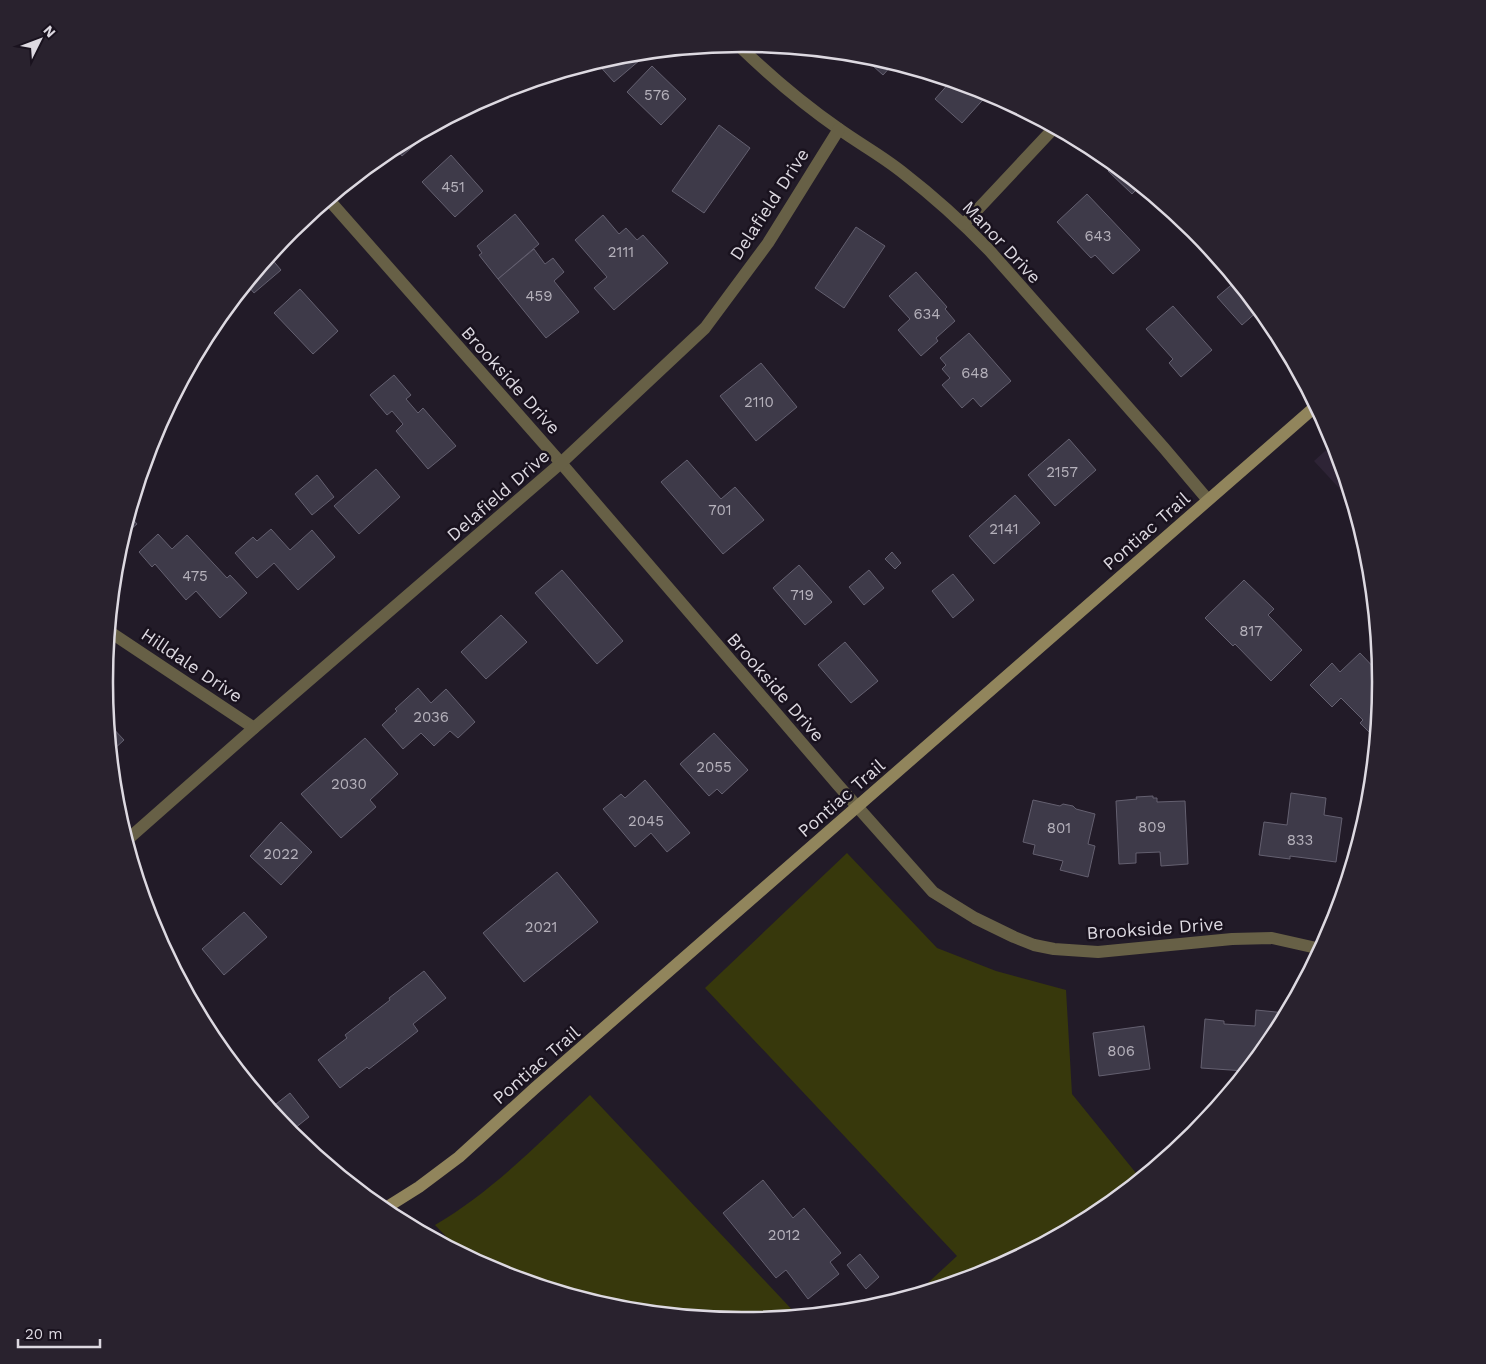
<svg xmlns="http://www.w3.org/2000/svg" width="1486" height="1364" font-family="'Work Sans',sans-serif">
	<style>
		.built { fill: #2e2436 }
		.green { fill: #37380c }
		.building { fill: #3e3a49; stroke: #646070 }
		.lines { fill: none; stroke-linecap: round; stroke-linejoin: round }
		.street { stroke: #676046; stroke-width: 12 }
		.secondary { stroke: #91855c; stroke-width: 12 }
		.labels { text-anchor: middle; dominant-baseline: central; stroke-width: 5; stroke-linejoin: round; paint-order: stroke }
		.number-label { font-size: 15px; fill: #b5b1bb }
		.street-label { font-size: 18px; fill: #ddd9e1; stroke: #19121e }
		.rim { fill: none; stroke: #ddd9e1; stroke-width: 2.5 }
	</style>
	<rect width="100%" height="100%" fill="#221b28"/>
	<polygon class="built" points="1334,443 1352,502 1314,461"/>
	<g class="green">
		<polygon points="847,853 937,948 996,971 1066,990 1072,1094 1140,1178 1097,1213 987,1272 917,1293 957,1256 705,988"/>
		<path d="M590,1095L797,1315L743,1320L618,1308L498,1272L460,1251L435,1225C493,1191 541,1141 590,1095Z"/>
	</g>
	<g class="building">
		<polygon points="635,54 640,60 614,82 597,63 619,56"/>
		<polygon points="861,55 868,56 893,64 883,75"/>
		<polygon points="652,66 686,99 661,125 627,92"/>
		<polygon points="951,81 989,93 962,123 935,99"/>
		<polygon points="719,125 750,148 704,213 672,191"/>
		<polygon points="436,126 402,156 395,148"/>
		<polygon points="451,155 483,191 455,217 422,182"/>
		<polygon points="1114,165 1140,186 1132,194 1108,171"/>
		<polygon points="1087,194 1140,250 1113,274 1095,255 1091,258 1057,222"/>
		<polygon points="515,214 539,244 498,279 479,255 482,253 477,246"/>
		<polygon points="603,215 619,234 626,228 637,240 643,235 668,263 614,310 594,288 607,277 575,240"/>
		<polygon points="856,227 885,246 844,308 815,288"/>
		<polygon points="534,249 545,264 553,258 564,272 554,281 579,312 546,338 498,279"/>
		<polygon points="270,257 281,270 254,293 249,287 236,298"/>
		<polygon points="916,272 947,307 945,309 955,321 936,338 938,341 921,356 898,330 910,319 889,296"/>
		<polygon points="1236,281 1259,310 1242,325 1217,297"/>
		<polygon points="300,289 338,331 313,354 274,313"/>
		<polygon points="1173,306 1212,350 1181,377 1169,363 1173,359 1146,329"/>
		<polygon points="969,333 1011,381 981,407 973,398 962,408 942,385 950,378 942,369 946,365 940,358"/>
		<polygon points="761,363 797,407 756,441 720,396"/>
		<polygon points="394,375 411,395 406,399 418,413 423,408 456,446 428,469 396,431 403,424 392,411 387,415 370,395"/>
		<polygon points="1069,439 1096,470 1055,506 1028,475"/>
		<polygon points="687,460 721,499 735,487 764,520 723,554 661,482"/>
		<polygon points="376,469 400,497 359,534 334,506"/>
		<polygon points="317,475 334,497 312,515 295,494"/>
		<polygon points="1015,495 1040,523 994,564 969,536"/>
		<polygon points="130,516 137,524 124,535"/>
		<polygon points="271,529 290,550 312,530 335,557 298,590 274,563 257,578 235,553 253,537 257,541"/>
		<polygon points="158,534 172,549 187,535 227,578 230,575 247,593 220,618 196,591 186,600 155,564 152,567 139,552"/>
		<polygon points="892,552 901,563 895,569 885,559"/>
		<polygon points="799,565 832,602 805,625 773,588"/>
		<polygon points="562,570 623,641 597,664 535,593"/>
		<polygon points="869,570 884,588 864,605 849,587"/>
		<polygon points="953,574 974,600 953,618 932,591"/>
		<polygon points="1244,580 1274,609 1268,615 1302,650 1271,681 1235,644 1233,646 1205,618"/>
		<polygon points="501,615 527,642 486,679 461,652"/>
		<polygon points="845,642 878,681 851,703 818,665"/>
		<polygon points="1360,653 1380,674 1381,682 1376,734 1374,737 1360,723 1363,720 1341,698 1332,707 1310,685 1332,663 1340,672"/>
		<polygon points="418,688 431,703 446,689 475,722 458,738 450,731 434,746 421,733 403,749 382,725 397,711 395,709"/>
		<polygon points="109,724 124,740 112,751"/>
		<polygon points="714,733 748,770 722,794 717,789 709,796 680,764"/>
		<polygon points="365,738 398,774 370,800 376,807 341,838 301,794"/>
		<polygon points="645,780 690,833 667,852 651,833 635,847 603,809 621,794 625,798"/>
		<polygon points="1291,793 1326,798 1324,815 1342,818 1336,862 1290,856 1290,859 1259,855 1264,822 1287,825"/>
		<polygon points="1153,796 1153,798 1157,798 1157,802 1185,801 1188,864 1161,866 1160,852 1136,853 1136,863 1119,864 1116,801 1137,799 1136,797"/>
		<polygon points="1033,800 1060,806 1063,804 1073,806 1076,809 1095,814 1088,844 1095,846 1088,877 1060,870 1063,861 1033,854 1035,845 1023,842"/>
		<polygon points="281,822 312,852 281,885 250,856"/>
		<polygon points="557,872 598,922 524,982 483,933"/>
		<polygon points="244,912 267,937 224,975 202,949"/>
		<polygon points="424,971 446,998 413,1024 418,1031 369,1069 367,1067 340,1088 318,1060 347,1038 345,1035 390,1000 389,998"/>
		<polygon points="1256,1010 1286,1013 1274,1037 1245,1071 1201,1068 1205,1019 1224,1021 1224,1024 1255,1026"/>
		<polygon points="1144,1026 1150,1069 1099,1076 1093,1033"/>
		<polygon points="290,1093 309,1117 290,1132 271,1108"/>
		<polygon points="763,1180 793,1218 804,1208 841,1253 830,1262 839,1274 808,1299 786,1270 776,1278 723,1213"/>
		<polygon points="860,1254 879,1277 866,1289 847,1265"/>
	</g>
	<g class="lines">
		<g class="street">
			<path d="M737,44C769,75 803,104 839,129C860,144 882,156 902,172C933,196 962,222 989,250L1164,448L1208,500"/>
			<polyline points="329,200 561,463 838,785 933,892 975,918 1014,937 1034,945 1054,949 1098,952 1232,939 1272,938 1321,949"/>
			<polyline points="964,224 1054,128"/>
			<polyline points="110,632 254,728"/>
			<polyline points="127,840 254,728 561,463 705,328 768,243 839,129"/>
		</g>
		<polyline class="secondary" points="384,1209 419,1187 459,1157 535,1088 1316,406"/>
	</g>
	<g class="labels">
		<g class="number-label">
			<text x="657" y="95">576</text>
			<text x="453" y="187">451</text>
			<text x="1098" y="236">643</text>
			<text x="621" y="252">2111</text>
			<text x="539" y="296">459</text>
			<text x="927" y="314">634</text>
			<text x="975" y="373">648</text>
			<text x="759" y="402">2110</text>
			<text x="1062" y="472">2157</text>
			<text x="720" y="510">701</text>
			<text x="1004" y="529">2141</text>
			<text x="195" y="576">475</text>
			<text x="802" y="595">719</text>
			<text x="1251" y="631">817</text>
			<text x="431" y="717">2036</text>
			<text x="714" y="767">2055</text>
			<text x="349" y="784">2030</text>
			<text x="646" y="821">2045</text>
			<text x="1152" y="827">809</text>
			<text x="1059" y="828">801</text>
			<text x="1300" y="840">833</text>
			<text x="281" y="854">2022</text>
			<text x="541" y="927">2021</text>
			<text x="1121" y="1051">806</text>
			<text x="784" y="1235">2012</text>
		</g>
		<g class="street-label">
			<text transform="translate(769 204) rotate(-57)">Delafield Drive</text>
			<text transform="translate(1002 242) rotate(47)">Manor Drive</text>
			<text transform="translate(511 380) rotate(48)">Brookside Drive</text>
			<text transform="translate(498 495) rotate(-41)">Delafield Drive</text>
			<text transform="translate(1146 531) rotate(-41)">Pontiac Trail</text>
			<text transform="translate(192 665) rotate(34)">Hilldale Drive</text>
			<text transform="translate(776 687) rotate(49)">Brookside Drive</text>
			<text transform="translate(841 798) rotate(-41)">Pontiac Trail</text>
			<text transform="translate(1155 928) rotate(-4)">Brookside Drive</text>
			<text transform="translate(536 1065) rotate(-41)">Pontiac Trail</text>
		</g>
	</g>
	<path d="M0 0H1486V1364H0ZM742 52H743A629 629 0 0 1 1372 681V683A629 629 0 0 1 743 1312H742A629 629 0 0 1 113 683V681A629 629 0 0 1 742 52Z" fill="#29222e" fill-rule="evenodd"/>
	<path class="rim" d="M742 52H743A629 629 0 0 1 1372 681V683A629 629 0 0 1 743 1312H742A629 629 0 0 1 113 683V681A629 629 0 0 1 742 52Z"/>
	<g transform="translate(40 40) rotate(48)" stroke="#19121e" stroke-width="4" paint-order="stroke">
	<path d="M0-4L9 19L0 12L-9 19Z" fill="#ddd9e1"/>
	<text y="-8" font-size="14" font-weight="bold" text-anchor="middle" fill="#ddd9e1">N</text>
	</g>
	<path d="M18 1339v8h82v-8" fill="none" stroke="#ddd9e1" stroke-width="2.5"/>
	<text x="25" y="1339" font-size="15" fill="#ddd9e1" stroke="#19121e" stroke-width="4" paint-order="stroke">20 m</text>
</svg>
